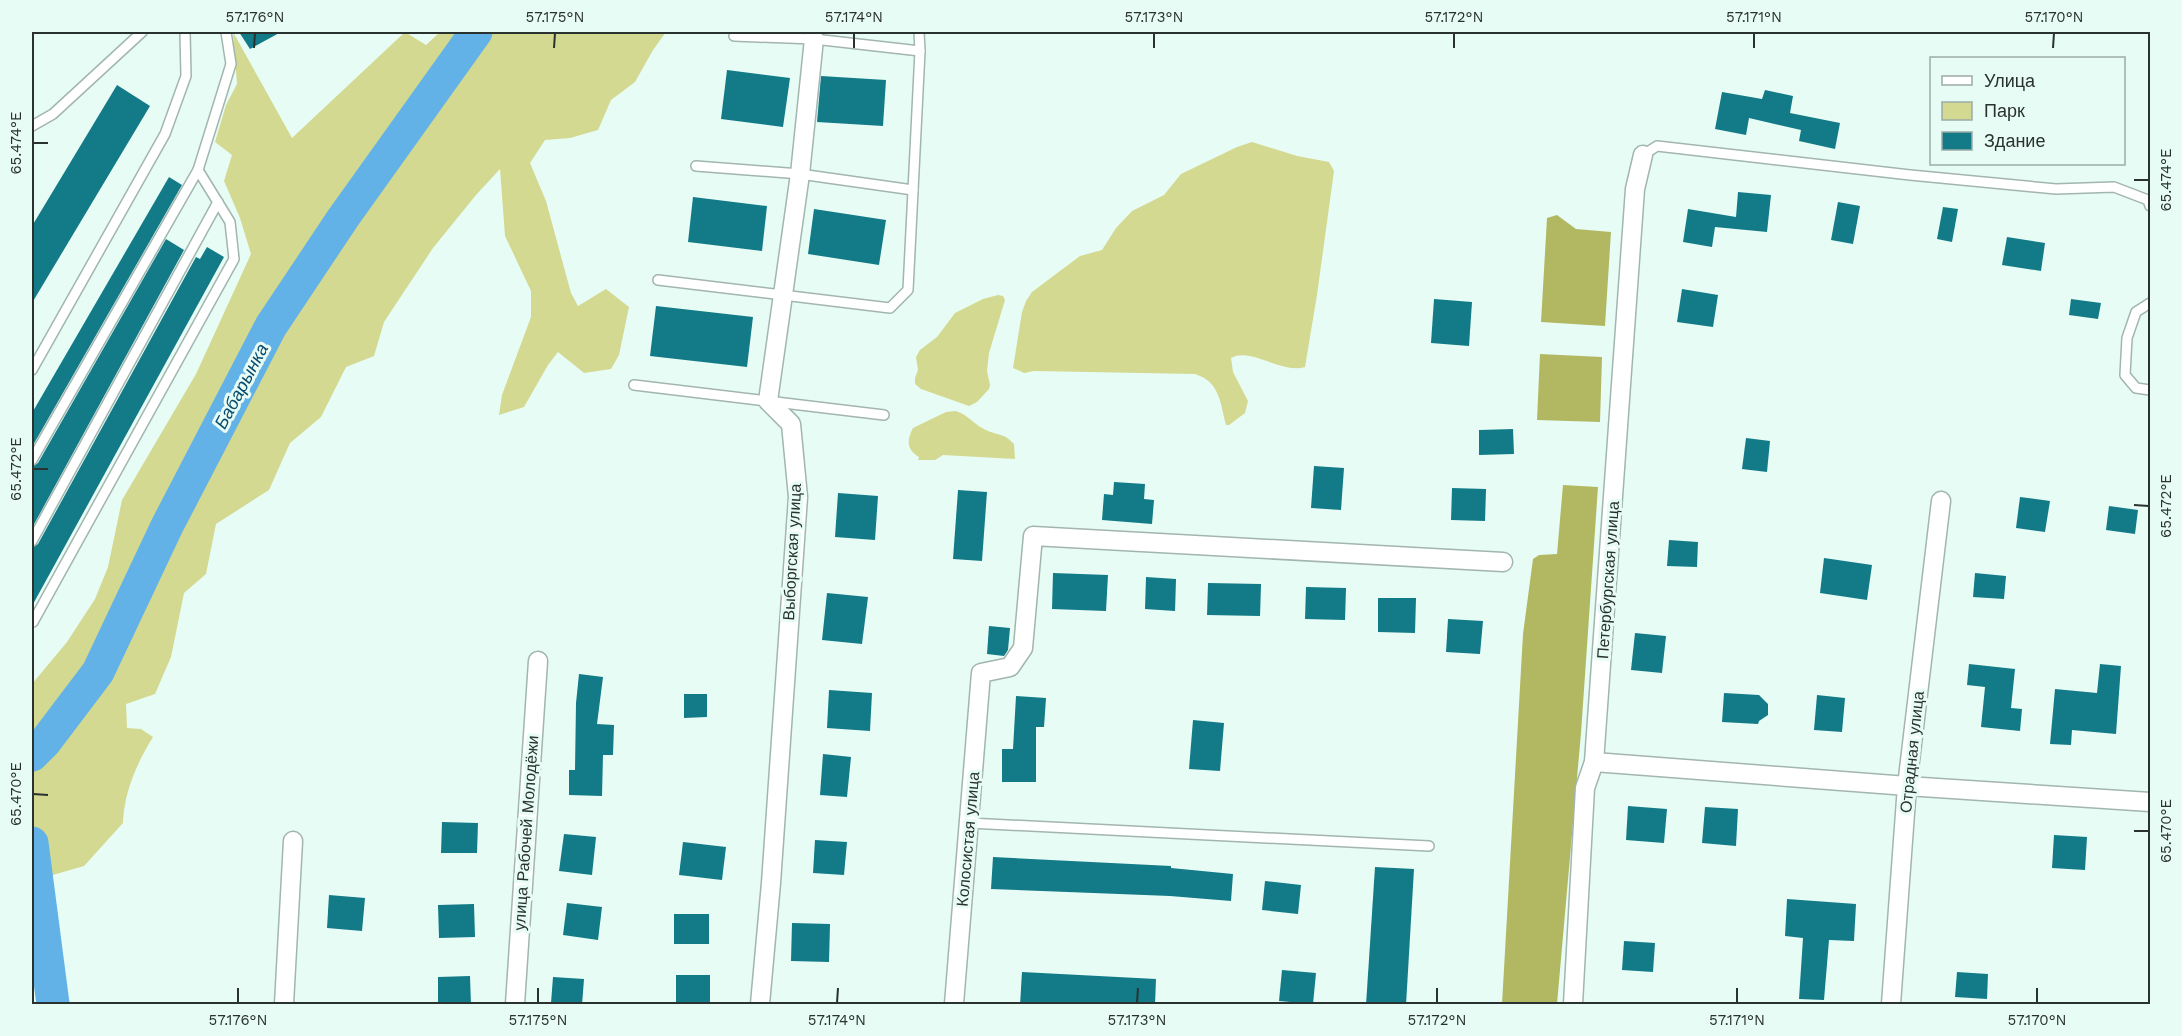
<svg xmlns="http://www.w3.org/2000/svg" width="2182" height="1036" font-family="'Work Sans',sans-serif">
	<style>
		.green { fill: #d3d990 }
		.forest { fill: #b2b862 }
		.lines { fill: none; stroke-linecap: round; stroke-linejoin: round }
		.river { stroke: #62b2e7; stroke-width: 33 }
		.building { fill: #127b87 }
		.service-casing { stroke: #a2b5af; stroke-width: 12 }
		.minor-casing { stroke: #a2b5af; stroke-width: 21 }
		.service { stroke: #fff; stroke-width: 9 }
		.minor { stroke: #fff; stroke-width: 18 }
		.ticks { fill: none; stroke: #2a322f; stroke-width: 2 }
		.labels { text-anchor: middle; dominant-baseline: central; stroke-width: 6; stroke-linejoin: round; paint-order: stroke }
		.street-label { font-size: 16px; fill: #2a322f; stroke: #e8fcf6 }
		.water-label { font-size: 18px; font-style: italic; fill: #094b6d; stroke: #e8fcf6 }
		.neatline { fill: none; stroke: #2a322f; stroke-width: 2 }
		.ticks-label { font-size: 15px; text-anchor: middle; fill: #2a322f }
	</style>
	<rect width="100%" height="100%" fill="#e8fcf6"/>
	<g class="green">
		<path d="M233,32L292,138L405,32L426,45L440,32H666L653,50L635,82L611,100L598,130L570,138L545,140L530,163L546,201L571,293L578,306L606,289L629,307L619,355L611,369L584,373L558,352L548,365L524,407L499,415L502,395L531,317V291L505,236L500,169L476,195L433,248L384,322L374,356L346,367L321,417L290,443L269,490L216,524L206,574L184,593L171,657L155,694L126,704L127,728L141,729L153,737C137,763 124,792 123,823L84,866L32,881V684L67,642L95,599L108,567L122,500L196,374L251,254L240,218L224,181L232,155L215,142L226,105L237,84Z"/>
		<path d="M1252,142L1297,156L1329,162L1334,171L1317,295L1305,367C1280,374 1252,347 1231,358L1233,372L1248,401L1245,413L1229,425H1226C1220,402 1220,382 1195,374L1034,371L1024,373L1013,368L1022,312L1026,301L1032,292L1080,256L1102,250L1116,228L1132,211L1164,195L1181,174L1237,147Z"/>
		<polygon points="998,295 1003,296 1005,300 989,353 987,371 990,385 989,389 977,402 969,406 921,389 915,384 915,378 918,370 916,357 920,350 937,337 955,313 983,299"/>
		<path d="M956,411C968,415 974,424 984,429C997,436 1003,432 1014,444L1015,459L943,455L935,460H918L919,457C906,449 907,440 913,428L946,412Z"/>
	</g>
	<g class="forest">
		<polygon points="1557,215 1576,229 1611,232 1605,326 1541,322 1547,218"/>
		<polygon points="1540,354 1602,357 1600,422 1537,420"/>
		<polygon points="1563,485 1598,487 1581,733 1557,1004 1502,1004 1523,634 1533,559 1539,555 1557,554"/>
	</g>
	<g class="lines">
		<g class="river">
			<polyline points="32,755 45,742 98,672 167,526 271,326 343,218 476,32"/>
			<polyline points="32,843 53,1004"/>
		</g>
	</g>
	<g class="building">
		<polygon points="239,32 281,32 250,49"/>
		<polygon points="727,70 790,78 783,127 721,119"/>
		<polygon points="821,76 886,80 883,126 817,122"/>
		<polygon points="117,85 150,106 32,303 32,226"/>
		<polygon points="1765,90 1793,96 1790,113 1840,123 1835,149 1799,141 1801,130 1749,118 1746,135 1715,129 1722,92 1762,99"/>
		<polygon points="169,177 182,185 32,447 32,413"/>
		<polygon points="1738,192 1771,195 1767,232 1715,227 1712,247 1683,242 1688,209 1736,217"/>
		<polygon points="693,197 767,206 762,251 688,242"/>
		<polygon points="1838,202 1860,206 1853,244 1831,240"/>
		<polygon points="1943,207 1958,209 1952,242 1937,239"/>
		<polygon points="814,209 886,220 879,265 808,254"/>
		<polygon points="2007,237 2045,243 2041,271 2002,265"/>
		<polygon points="166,239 184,250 32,528 32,467 38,463"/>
		<polygon points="207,247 224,257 32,606 32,548 38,544 196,257 200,259"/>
		<polygon points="1682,289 1718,295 1713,327 1677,322"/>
		<polygon points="1434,299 1472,302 1469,346 1431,343"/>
		<polygon points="2071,299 2101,303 2098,319 2069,315"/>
		<polygon points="656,306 753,317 747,367 650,356"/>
		<polygon points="1513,429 1514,454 1479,455 1479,430"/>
		<polygon points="1746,438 1770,441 1767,472 1742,469"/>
		<polygon points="1314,466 1344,468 1341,510 1311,508"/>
		<polygon points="1114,482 1145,484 1144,499 1154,500 1152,524 1102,520 1104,494 1113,495"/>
		<polygon points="1452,488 1486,489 1485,521 1451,520"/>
		<polygon points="958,490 987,492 982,561 953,559"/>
		<polygon points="838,493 878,496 875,540 835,537"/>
		<polygon points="2020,497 2050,501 2045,532 2016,528"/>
		<polygon points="2109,506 2138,510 2135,534 2106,530"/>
		<polygon points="1669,540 1698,542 1697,567 1667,566"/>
		<polygon points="1824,558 1872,565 1867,600 1820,593"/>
		<polygon points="1053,573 1108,575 1106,611 1052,609"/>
		<polygon points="1975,573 2006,576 2004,599 1973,597"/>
		<polygon points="1146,577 1176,579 1175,611 1145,609"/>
		<polygon points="1208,583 1261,584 1260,616 1207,615"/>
		<polygon points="1306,587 1346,588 1345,620 1305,619"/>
		<polygon points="827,593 868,597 862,644 822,640"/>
		<polygon points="1378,598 1416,598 1415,633 1378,632"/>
		<polygon points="1448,619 1483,621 1480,654 1446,652"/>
		<polygon points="989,626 1010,628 1008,650 1004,656 987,654"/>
		<polygon points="1635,633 1666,636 1662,673 1631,670"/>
		<polygon points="1969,664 2015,669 2011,708 2022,709 2020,731 1981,727 1985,687 1967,685"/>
		<polygon points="2100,664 2121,666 2116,734 2072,730 2071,745 2050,744 2055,689 2097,693"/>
		<polygon points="579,674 603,677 597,724 614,725 613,755 603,755 602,796 569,795 569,770 575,770 576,703"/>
		<polygon points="829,690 872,693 870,731 827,728"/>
		<polygon points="1724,693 1759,695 1768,704 1768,715 1759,721 1758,724 1722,722"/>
		<polygon points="684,694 707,694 707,717 684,718"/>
		<polygon points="1817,695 1845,698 1842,732 1814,730"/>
		<polygon points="1016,696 1046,698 1044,727 1036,727 1036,782 1002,782 1002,749 1013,749"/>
		<polygon points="1193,720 1224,723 1220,771 1189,769"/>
		<polygon points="823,754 851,757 847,797 820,795"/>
		<polygon points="1628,806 1667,809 1664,843 1626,840"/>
		<polygon points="1705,807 1738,809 1736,846 1702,843"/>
		<polygon points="442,822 478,823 477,853 441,853"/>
		<polygon points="564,834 596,837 592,875 559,871"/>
		<polygon points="2054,835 2087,837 2085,870 2052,868"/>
		<polygon points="815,840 847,842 844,875 813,873"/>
		<polygon points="683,842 726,847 722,880 679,875"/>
		<polygon points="993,857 1171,866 1171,868 1233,874 1231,901 1170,896 991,889"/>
		<polygon points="1375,867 1414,869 1406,1005 1366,1005"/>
		<polygon points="1265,881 1301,885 1298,914 1262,910"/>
		<polygon points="329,895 365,898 362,931 327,928"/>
		<polygon points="1787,899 1856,904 1854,941 1829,940 1824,1000 1799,999 1803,938 1785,936"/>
		<polygon points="567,903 602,907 598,940 563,935"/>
		<polygon points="474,904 475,937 439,938 438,905"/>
		<rect x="674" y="914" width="35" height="30"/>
		<polygon points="792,923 830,924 829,962 791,961"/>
		<polygon points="1624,941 1655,943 1653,972 1622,970"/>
		<polygon points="1282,970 1316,973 1313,1004 1279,1001"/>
		<polygon points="1022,972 1156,979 1155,1005 1020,1005"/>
		<polygon points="1957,972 1988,974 1987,999 1955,997"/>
		<polygon points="676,975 710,975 710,1004 676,1003"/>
		<polygon points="470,976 471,1005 438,1005 438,977"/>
		<polygon points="553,977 584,979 582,1005 551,1003"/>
	</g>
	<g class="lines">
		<defs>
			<g id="service">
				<polyline points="734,36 814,39 920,51"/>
				<polyline points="32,126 53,114 142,32"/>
				<polyline points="1643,155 1657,146 1910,175 2056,189 2114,187 2148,200 2150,206"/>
				<polyline points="696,166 800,174 913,190"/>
				<polyline points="658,280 890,308 908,290 920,51 919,32"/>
				<polyline points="2150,303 2136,312 2127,338 2125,375 2136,388 2150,390"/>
				<polyline points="32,370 165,134 186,76 185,32"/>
				<polyline points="634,385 884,415"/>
				<polyline points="32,460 198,170 231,64 226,32"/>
				<polyline points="32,541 218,202"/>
				<polyline points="32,621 33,622 234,259 230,222 198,170"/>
				<polyline points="969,823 1429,846"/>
			</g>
			<g id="minor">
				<polyline points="1594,762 1907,786 2150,802"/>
				<polyline points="284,1004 293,841"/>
				<polyline points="515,1004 538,661"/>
				<polyline points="760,1004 771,883 798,497 791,424 768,401 800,174 814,39"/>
				<polyline points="954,1004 981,673 1010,667 1023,648 1033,536 1503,562"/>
				<polyline points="1573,1004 1585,788 1594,762 1635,189 1643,155"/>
				<polyline points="1891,1004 1907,786 1941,501"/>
			</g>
		</defs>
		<use href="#service" class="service-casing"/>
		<use href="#minor" class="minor-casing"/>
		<use href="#service" class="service"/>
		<use href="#minor" class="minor"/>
	</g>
	<path class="ticks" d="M254,48L255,33M554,48L555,33M854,48V33M1154,48V33M1454,48V33M1754,48V33M2053,48L2054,33M33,143H48M2134,180H2149M33,469H48M2134,505L2149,506M33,794L48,795M2134,831H2149M238,1003V988M538,1003V988M837,1003L838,988M1137,1003L1138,988M1437,1003V988M1737,1003V988M2037,1003V988"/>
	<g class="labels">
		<g class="street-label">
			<text transform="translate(792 552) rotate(-87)">Выборгская улица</text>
			<text transform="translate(1608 580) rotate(-86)">Петербургская улица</text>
			<text transform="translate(1912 752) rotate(-84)">Отрадная улица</text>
			<text transform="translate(526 833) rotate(-86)">улица Рабочей Молодёжи</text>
			<text transform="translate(968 839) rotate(-85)">Колосистая улица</text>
		</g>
		<g class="water-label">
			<text transform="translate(241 386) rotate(-62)">Бабарынка</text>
		</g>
	</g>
	<rect width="2182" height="1036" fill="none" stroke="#e8fcf6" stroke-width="66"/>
	<rect x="1930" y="57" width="195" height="108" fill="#e8fcf6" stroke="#9caba6" stroke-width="1.5"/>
	<rect x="1942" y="76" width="30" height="9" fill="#ffffff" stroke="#9caba6" stroke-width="1.5"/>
	<text x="1984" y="87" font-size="18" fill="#2a322f">Улица</text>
	<rect x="1942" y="102" width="30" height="18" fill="#d3d990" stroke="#9caba6" stroke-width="1.5"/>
	<text x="1984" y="117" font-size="18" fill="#2a322f">Парк</text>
	<rect x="1942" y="132" width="30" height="18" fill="#127b87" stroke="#9caba6" stroke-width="1.5"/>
	<text x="1984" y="147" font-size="18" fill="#2a322f">Здание</text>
	<rect x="33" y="33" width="2116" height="970" class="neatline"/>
	<g class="ticks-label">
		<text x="255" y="22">57.176°N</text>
		<text x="555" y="22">57.175°N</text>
		<text x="854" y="22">57.174°N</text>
		<text x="1154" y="22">57.173°N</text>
		<text x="1454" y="22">57.172°N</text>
		<text x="1754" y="22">57.171°N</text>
		<text x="2054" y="22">57.170°N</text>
		<text transform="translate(16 143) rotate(-90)" y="5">65.474°E</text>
		<text transform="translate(2166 180) rotate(-90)" y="5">65.474°E</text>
		<text transform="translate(16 469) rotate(-90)" y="5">65.472°E</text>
		<text transform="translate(2166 506) rotate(-90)" y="5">65.472°E</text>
		<text transform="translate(16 794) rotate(-90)" y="5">65.470°E</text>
		<text transform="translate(2166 831) rotate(-90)" y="5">65.470°E</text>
		<text x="238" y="1025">57.176°N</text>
		<text x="538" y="1025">57.175°N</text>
		<text x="837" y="1025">57.174°N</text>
		<text x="1137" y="1025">57.173°N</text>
		<text x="1437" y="1025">57.172°N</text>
		<text x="1737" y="1025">57.171°N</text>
		<text x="2037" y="1025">57.170°N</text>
	</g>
</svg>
